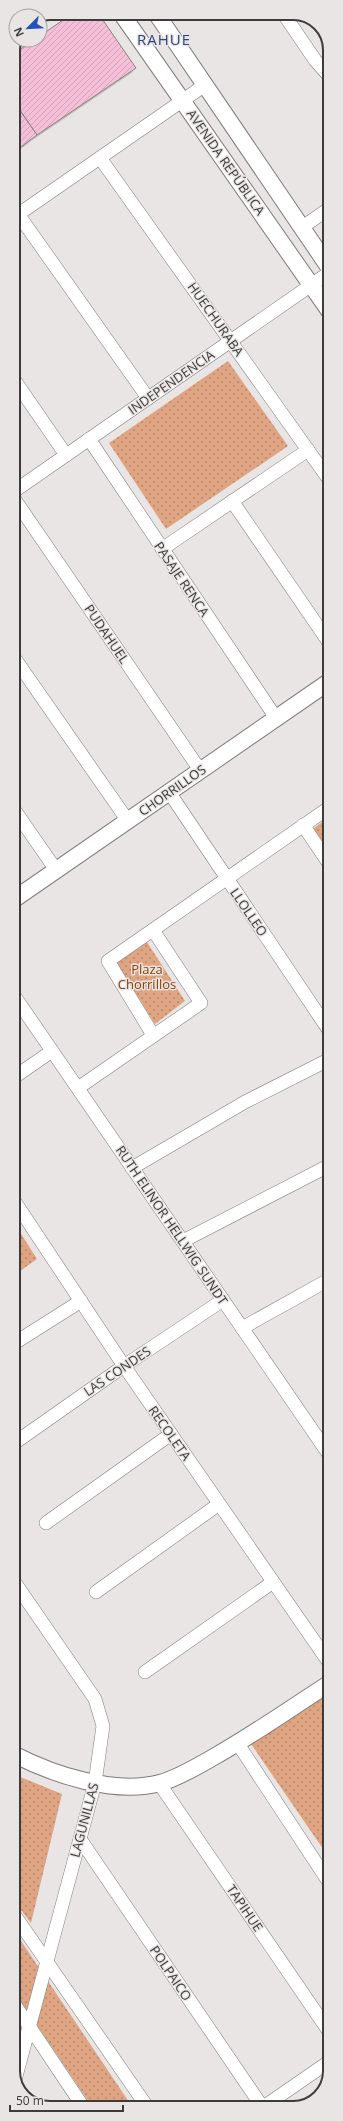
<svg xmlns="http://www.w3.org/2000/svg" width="343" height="2121" font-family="'Open Sans',sans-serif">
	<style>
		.green { fill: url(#green-dots) }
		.building { fill: url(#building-hatch); stroke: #868384; filter: url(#shadow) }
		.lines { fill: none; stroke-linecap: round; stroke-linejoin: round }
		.minor-casing { stroke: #807c7d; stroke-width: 14 }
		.tertiary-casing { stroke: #807c7d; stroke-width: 18 }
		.minor { stroke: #fff; stroke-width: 13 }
		.tertiary { stroke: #fff; stroke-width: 16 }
		.labels { text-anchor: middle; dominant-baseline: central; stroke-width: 3; stroke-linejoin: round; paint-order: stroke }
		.street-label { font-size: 13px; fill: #3d3b3b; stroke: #e9e5e5 }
		.park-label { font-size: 13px; fill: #884000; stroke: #e9e5e5 }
		.quarter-label { font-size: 15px; letter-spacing: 1px; fill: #2e467f; stroke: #e9e5e5 }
		.rim { fill: none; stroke: #3d3b3b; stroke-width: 2 }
	</style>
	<defs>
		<pattern id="green-dots" width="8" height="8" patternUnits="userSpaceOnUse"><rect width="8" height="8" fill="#dfa481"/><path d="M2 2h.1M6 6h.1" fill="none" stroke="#b6876b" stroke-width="1.8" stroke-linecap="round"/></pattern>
		<pattern id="building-hatch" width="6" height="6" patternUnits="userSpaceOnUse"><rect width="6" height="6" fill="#f5bfd8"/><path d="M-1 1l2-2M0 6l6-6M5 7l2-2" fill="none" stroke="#d3a5ba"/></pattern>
		<filter id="shadow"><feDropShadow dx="-3.5" dy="3.5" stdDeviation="0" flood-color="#0004"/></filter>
	</defs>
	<rect width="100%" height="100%" fill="#e9e5e5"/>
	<g class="green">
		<polygon points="228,361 288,446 166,529 109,443"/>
		<polygon points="330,816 330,854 313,829"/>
		<polygon points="147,942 185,1001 155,1024 117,963"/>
		<polygon points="13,1221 37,1259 13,1276"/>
		<polygon points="330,1689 330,1859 251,1744"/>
		<polygon points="13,1774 62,1794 31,1923 13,1900"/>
		<polygon points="13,1929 133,2108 93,2108 13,1990"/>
	</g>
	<g class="building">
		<polygon points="50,13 56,13 40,24 40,17"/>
		<polygon points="73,13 98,13 136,68 37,135 13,100 13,54 34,40 40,40 40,36"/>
		<polygon points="21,112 37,135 13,153 13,119"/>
	</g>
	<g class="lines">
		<defs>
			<g id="minor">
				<polyline points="283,13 315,60 330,77"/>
				<polyline points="100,158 330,481"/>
				<polyline points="18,214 148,398"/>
				<polyline points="13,218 205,85"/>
				<polyline points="301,228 330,208"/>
				<polyline points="13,378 66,455"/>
				<polyline points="89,439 276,718"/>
				<polyline points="13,492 330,272"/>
				<polyline points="13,497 200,770"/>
				<polyline points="232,501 330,644"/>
				<polyline points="162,549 308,450"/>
				<polyline points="13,656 128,821"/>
				<polyline points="169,792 330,1032"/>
				<polyline points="13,808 56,870"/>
				<polyline points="303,825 330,865"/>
				<polyline points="13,994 330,1456"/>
				<polyline points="153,1035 108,961 330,807"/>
				<polyline points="13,1078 52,1051"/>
				<polyline points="78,1088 201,1003 153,930"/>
				<polyline points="132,1168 245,1102 330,1059"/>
				<polyline points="13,1199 124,1366 330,1664"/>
				<polyline points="183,1241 330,1165"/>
				<polyline points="242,1328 330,1279"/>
				<polyline points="13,1344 81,1301"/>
				<polyline points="13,1444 124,1366 223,1300"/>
				<polyline points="46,1523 171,1434"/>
				<polyline points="13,1580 95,1699 103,1726 95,1783 15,2080"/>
				<polyline points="96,1592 219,1504"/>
				<polyline points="145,1672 273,1582"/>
				<polyline points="238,1744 330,1884"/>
				<polyline points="159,1783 330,2033"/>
				<polyline points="80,1839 263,2108"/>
				<polyline points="13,1913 148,2108"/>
				<polyline points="13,2002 84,2108"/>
				<polyline points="13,2035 26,2038"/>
				<polyline points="262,2108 330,2061"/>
			</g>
			<g id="tertiary">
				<polyline points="121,13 330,312"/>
				<polyline points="156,13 330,269"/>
				<polyline points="13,900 330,681"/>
				<path d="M13,1754C54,1775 114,1795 160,1783C178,1778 196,1767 212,1758C253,1735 291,1708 330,1683"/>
			</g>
		</defs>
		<use href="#minor" class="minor-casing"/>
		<use href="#tertiary" class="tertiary-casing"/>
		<use href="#minor" class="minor"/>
		<use href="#tertiary" class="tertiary"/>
	</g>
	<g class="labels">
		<g class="street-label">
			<text transform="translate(226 162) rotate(55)">AVENIDA REPÚBLICA</text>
			<text transform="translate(216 319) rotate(55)">HUECHURABA</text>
			<text transform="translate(171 382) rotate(-35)">INDEPENDENCIA</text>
			<text transform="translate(182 579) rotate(56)">PASAJE RENCA</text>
			<text transform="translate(107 634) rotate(56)">PUDAHUEL</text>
			<text transform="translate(172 790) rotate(-35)">CHORRILLOS</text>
			<text transform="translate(249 912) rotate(56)">LLOLLEO</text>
			<text transform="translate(172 1225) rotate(56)">RUTH ELINOR HELLWIG SUNDT</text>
			<text transform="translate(117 1371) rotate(-34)">LAS CONDES</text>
			<text transform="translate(170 1433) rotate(55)">RECOLETA</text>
			<text transform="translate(84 1820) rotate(-75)">LAGUNILLAS</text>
			<text transform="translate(245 1908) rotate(56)">TAPIHUE</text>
			<text transform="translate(171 1973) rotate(56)">POLPAICO</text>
		</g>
		<g class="park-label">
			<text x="147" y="969">Plaza<tspan x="147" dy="15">Chorrillos</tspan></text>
		</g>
		<g class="quarter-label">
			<text x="164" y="39">RAHUE</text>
		</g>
	</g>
	<path d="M0 0H343V2121H0ZM50 20H293A30 30 0 0 1 323 50V2071A30 30 0 0 1 293 2101H50A30 30 0 0 1 20 2071V50A30 30 0 0 1 50 20Z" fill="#e9e5e5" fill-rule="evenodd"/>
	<path class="rim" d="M50 20H293A30 30 0 0 1 323 50V2071A30 30 0 0 1 293 2101H50A30 30 0 0 1 20 2071V50A30 30 0 0 1 50 20Z"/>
	<g transform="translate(28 28) rotate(246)"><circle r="19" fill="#e9e5e5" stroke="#a4a1a1"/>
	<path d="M0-3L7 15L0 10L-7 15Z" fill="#2650be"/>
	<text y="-6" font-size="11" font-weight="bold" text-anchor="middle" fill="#3d3b3b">N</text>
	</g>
	<path d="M10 2105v6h113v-6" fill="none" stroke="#3d3b3b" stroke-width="2"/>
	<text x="16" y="2105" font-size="12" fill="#3d3b3b" stroke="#e9e5e5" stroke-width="3" paint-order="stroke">50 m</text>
</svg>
